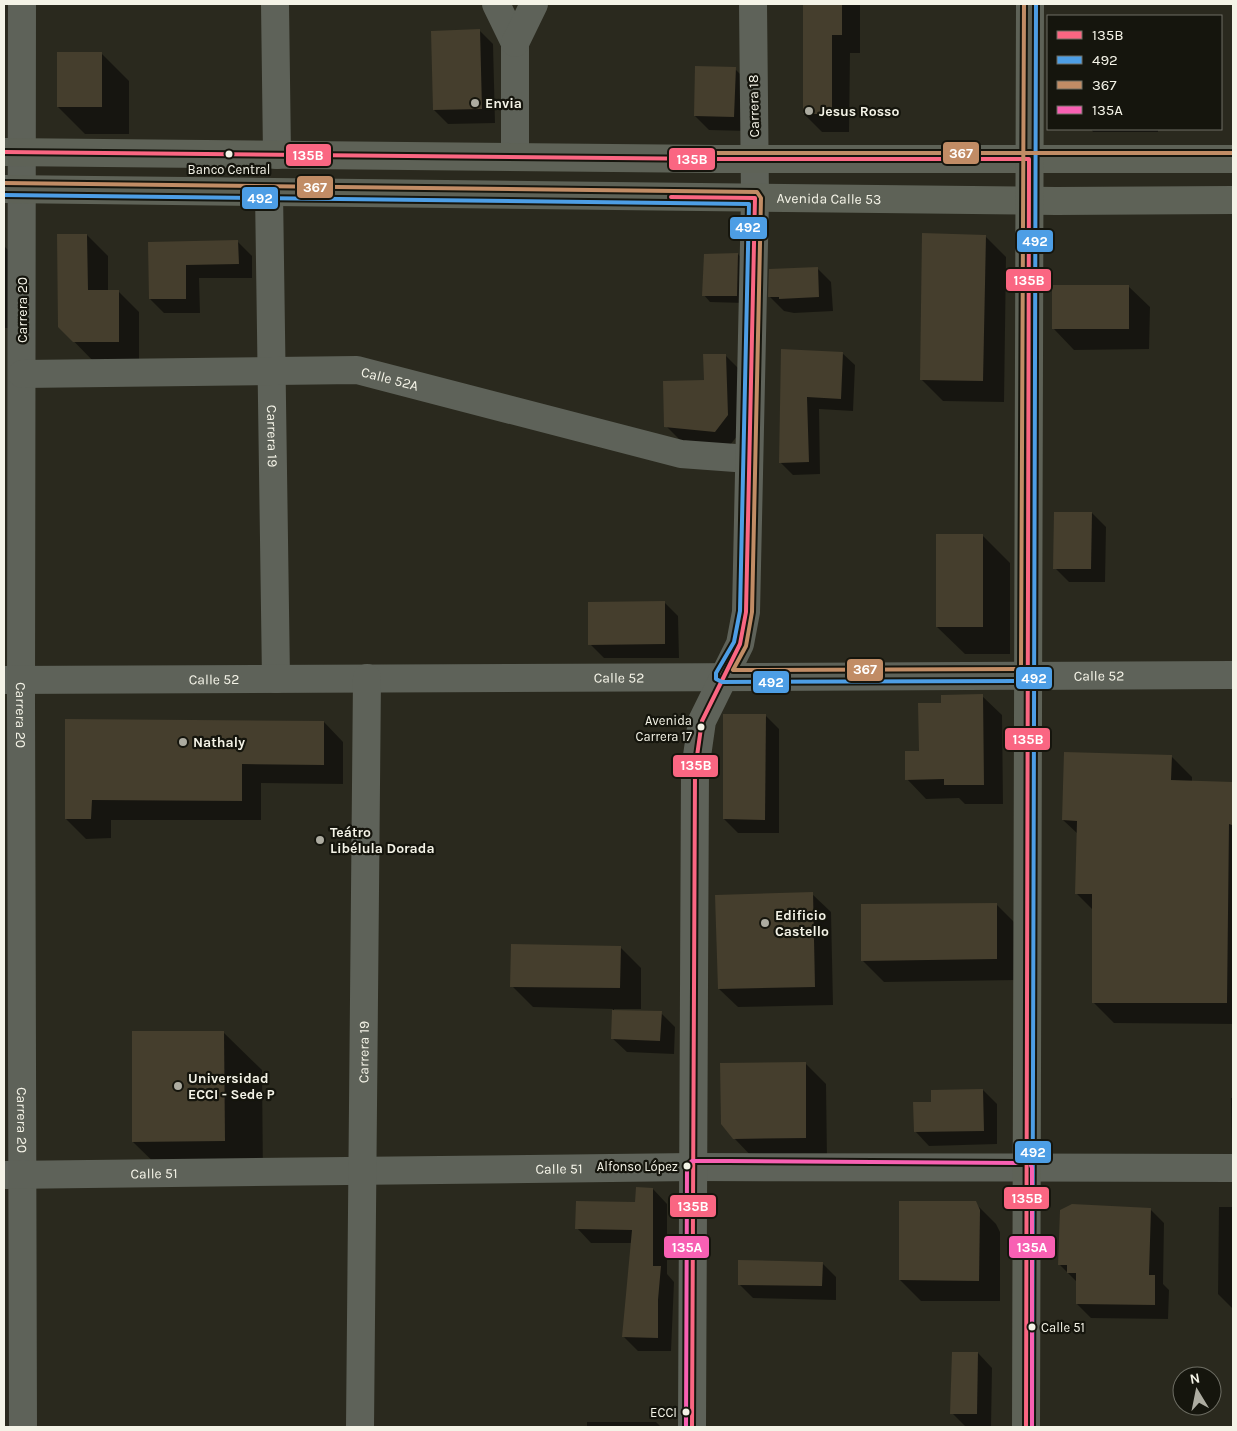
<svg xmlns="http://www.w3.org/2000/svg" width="1237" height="1431" font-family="Karla,sans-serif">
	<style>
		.shadow { fill: #0007 }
		.building { fill: #453e2d }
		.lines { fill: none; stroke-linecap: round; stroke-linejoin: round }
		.minor { stroke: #5e6259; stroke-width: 28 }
		.major { stroke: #5e6257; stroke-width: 28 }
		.bus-1-casing { stroke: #15150d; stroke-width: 8 }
		.bus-2-casing { stroke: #15150d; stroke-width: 8 }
		.bus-3-casing { stroke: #15150d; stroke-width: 8 }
		.bus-4-casing { stroke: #15150d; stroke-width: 8 }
		.bus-1 { stroke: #fa6682; stroke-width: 4 }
		.bus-2 { stroke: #4d9ee5; stroke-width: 4 }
		.bus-3 { stroke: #c18c65; stroke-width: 4 }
		.bus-4 { stroke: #f860b3; stroke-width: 4 }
		.poi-dot { fill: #adaca1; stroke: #15150d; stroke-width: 2 }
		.bus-dot { fill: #f4f3e7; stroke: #15150d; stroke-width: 2 }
		.labels { text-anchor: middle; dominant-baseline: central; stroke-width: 4.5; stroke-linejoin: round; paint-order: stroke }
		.bus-label { font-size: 13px; fill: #f4f3e7; stroke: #15150d; text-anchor: end }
		.poi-label { font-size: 14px; font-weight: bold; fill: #f4f3e7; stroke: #15150d; text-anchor: start }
		.street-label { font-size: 14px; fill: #f4f3e7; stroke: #15150d }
		.line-badge { stroke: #15150d; stroke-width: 2 }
		.badge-label { font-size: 14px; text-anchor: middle; font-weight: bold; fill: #fff }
	</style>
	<rect width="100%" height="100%" fill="#2a291e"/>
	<g class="shadow">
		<polygon points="804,4 860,4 860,53 850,53 849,132 822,132 804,114"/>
		<polygon points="479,30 493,44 495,123 448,124 434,110"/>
		<polygon points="101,53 129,81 129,134 85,134 58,107"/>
		<polygon points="735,69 749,83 748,131 709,130 695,116"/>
		<polygon points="1091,129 1158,129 1158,132 1093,132"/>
		<polygon points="87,235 108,256 108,291 118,291 139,312 139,362 95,363 59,326"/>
		<polygon points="985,236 1006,257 1004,402 943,401 922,380"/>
		<polygon points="238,242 252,256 252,278 199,278 200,313 164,313 150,299 149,243"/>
		<polygon points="4,246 19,261 19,328 4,328"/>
		<polygon points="738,254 744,261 744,303 710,302 704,295"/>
		<polygon points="817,268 831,282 833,311 794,313 784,311 770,297"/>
		<polygon points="1128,286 1150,307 1149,349 1074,350 1053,328"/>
		<polygon points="782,350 842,353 855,365 853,411 819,409 820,474 793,475 780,462"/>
		<polygon points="725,355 739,369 742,430 730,445 680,440 666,426"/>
		<polygon points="1092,513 1106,527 1105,582 1069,582 1055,568"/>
		<polygon points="982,535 1010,563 1010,654 965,654 937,627"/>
		<polygon points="664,602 678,616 679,658 604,658 590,644"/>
		<polygon points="982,696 1002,715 1003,804 965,804 959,798 926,799 907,779 943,704"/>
		<polygon points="765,715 779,729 779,833 738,833 724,819"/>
		<polygon points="66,721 324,722 343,742 343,784 261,783 261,820 111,820 111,838 86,839 66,819"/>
		<polygon points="1171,756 1192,777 1192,782 1233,783 1233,1024 1114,1023 1093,1002 1094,911 1076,893 1078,834 1063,820"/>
		<polygon points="812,894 831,912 833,1005 738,1007 719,989"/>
		<polygon points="996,904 1017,925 1018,980 884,982 863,961"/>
		<polygon points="620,947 641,968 641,1009 614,1009 614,1011 661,1013 675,1027 674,1054 627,1052 612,1038 613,1009 533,1007 512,986"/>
		<polygon points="223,1032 262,1070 263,1179 172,1180 133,1142"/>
		<polygon points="805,1063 826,1084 827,1159 755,1160 734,1138"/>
		<polygon points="983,1090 997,1104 997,1144 929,1146 915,1131 932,1103"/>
		<polygon points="1231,1098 1233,1098 1233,1144 1232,1143"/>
		<polygon points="653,1189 667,1204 667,1274 674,1282 671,1351 638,1351 624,1337 632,1243 591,1243 577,1228 636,1203"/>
		<polygon points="975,1203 996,1224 1000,1232 1000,1301 921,1301 900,1280"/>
		<polygon points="1219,1207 1233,1207 1233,1309 1218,1294"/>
		<polygon points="1150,1209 1164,1223 1163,1284 1169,1290 1168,1319 1091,1318 1077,1304 1077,1282 1060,1265"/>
		<polygon points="822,1263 836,1277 836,1300 753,1298 739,1284"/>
		<polygon points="978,1353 992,1368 991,1427 966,1427 952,1413"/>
		<polygon points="587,1422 656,1422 661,1427 587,1427"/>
	</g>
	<g class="building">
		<polygon points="803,4 842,4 842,35 832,35 832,114 803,114"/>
		<polygon points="480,29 482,109 433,110 431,31"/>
		<rect x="57" y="52" width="45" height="55"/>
		<polygon points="695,66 736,67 734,117 694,116"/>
		<polygon points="922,233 986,235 983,381 920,380"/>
		<polygon points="57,234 87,234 88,290 119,290 119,342 73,342 58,327"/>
		<polygon points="238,240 239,264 186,265 186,299 149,299 148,242"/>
		<polygon points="738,253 737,296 702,296 704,254"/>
		<polygon points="818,267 819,297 779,299 779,297 768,297 769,269"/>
		<rect x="1052" y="285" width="77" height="44"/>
		<polygon points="781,349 843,352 841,399 807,397 809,462 779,463"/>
		<polygon points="703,354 726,354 728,415 715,432 664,427 663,381 704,380"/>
		<polygon points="1054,512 1092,512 1091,569 1053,569"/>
		<rect x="936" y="534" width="47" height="93"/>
		<polygon points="665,601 665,644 588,645 588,602"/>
		<polygon points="983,694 984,785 944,785 944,779 905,780 905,751 919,751 918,703 941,703 941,695"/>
		<polygon points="723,714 766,714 765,820 723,819"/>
		<polygon points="65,719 324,721 324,765 242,764 242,801 92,800 91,819 65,819"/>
		<polygon points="1064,752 1172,755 1171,780 1233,782 1232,825 1229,824 1227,1003 1092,1003 1092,894 1075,894 1077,821 1062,820"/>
		<polygon points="813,892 815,987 718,989 715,895"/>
		<polygon points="997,903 997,959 861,961 861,904"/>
		<polygon points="511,944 621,946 620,988 510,987"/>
		<polygon points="612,1010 662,1011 660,1041 611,1039"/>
		<polygon points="132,1031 224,1031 225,1141 132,1142"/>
		<polygon points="806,1062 806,1138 733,1139 721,1124 720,1063"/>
		<polygon points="983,1089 984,1131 914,1132 913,1102 931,1102 931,1090"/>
		<polygon points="636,1187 653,1188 653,1266 661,1266 658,1300 658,1338 622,1337 632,1230 575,1229 576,1201 635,1202"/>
		<polygon points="899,1201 976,1201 980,1210 979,1281 899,1280"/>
		<polygon points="1072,1204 1151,1208 1149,1275 1155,1275 1155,1305 1076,1304 1076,1273 1067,1273 1067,1265 1058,1265 1060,1210"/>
		<polygon points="738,1260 823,1262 822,1286 738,1285"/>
		<polygon points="952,1352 978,1352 977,1414 950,1414"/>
	</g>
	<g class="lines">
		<g class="minor">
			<path id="s1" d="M22,4L21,700L23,1427"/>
			<polyline points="275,4 277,155"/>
			<polyline points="496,4 515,43 515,157"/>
			<polyline points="515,43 534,4"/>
			<path id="s2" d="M269,192L276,679"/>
			<path id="s3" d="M22,374L357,370L681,454L749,459"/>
			<path id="s4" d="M4,680L1233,675"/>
			<path id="s5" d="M5,1175L693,1167L1233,1168"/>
			<path id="s6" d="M360,1427L367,678"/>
			<polyline points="692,1427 695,770 702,721 740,644 746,612 755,198 753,4"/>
		</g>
		<g class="major">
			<polyline points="4,152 718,159 1233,159"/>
			<path id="s7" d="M4,189L1056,201L1233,200"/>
			<polyline points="1026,1427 1030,4"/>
		</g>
		<defs>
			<g id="bus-1">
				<polyline points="4,152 718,159 1029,159 1026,1427"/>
				<polyline points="671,197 755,198 746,612 740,644 702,721 695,770 692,1427"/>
			</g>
			<g id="bus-2">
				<polyline points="4,195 749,204 740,611 734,642 716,673 716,679 722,682 1027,681"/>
				<polyline points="1032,1427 1036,4"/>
			</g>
			<g id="bus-3">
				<polyline points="689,153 1233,153"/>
				<polyline points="4,183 757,192 761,198 752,612 746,646 733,670 1021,669 1024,4"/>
			</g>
			<polyline id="bus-4" points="686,1427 687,1166 692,1161 728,1161 1030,1163 1032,1168 1032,1427"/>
		</defs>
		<use href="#bus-1" class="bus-1-casing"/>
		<use href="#bus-2" class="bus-2-casing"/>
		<use href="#bus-3" class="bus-3-casing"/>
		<use href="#bus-4" class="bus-4-casing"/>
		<use href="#bus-1" class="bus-1"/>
		<use href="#bus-2" class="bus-2"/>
		<use href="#bus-3" class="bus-3"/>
		<use href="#bus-4" class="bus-4"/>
	</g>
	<g class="poi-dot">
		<circle cx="475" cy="103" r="5"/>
		<circle cx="809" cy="111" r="5"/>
		<circle cx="183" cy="742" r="5"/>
		<circle cx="320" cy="840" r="5"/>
		<circle cx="765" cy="923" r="5"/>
		<circle cx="178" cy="1086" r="5"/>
	</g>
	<g class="bus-dot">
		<circle cx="229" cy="154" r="4.5"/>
		<circle cx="701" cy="727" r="4.5"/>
		<circle cx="687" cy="1166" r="4.5"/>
		<circle cx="1032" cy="1327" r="4.5"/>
		<circle cx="686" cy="1412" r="4.5"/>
	</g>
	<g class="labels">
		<g class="bus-label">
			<text x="229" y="169" text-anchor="middle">Banco Central</text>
			<text x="692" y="720">Avenida<tspan x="692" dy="16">Carrera 17</tspan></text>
			<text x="678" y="1166">Alfonso López</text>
			<text x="1041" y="1327" text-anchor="start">Calle 51</text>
			<text x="677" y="1412">ECCI</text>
		</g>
		<g class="poi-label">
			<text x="485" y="103">Envia</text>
			<text x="819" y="111">Jesus Rosso</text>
			<text x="193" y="742">Nathaly</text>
			<text x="330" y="832">Teátro<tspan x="330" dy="16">Libélula Dorada</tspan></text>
			<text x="775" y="915">Edificio<tspan x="775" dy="16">Castello</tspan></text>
			<text x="188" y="1078">Universidad<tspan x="188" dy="16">ECCI - Sede P</tspan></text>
		</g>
		<g class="street-label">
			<text transform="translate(754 106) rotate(-91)">Carrera 18</text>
			<text stroke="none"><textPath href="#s7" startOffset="825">Avenida Calle 53</textPath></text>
			<text transform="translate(22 310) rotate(-90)">Carrera 20</text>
			<text stroke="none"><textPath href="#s3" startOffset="369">Calle 52A</textPath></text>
			<text stroke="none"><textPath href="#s2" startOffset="244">Carrera 19</textPath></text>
			<text stroke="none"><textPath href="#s4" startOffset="1095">Calle 52</textPath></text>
			<text stroke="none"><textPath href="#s4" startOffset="615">Calle 52</textPath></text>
			<text stroke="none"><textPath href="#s4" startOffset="210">Calle 52</textPath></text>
			<text stroke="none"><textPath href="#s1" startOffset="711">Carrera 20</textPath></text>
			<text stroke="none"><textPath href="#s6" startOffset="375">Carrera 19</textPath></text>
			<text stroke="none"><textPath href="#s1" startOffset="1116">Carrera 20</textPath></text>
			<text stroke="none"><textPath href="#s5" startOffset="554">Calle 51</textPath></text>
			<text stroke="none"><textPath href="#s5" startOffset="149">Calle 51</textPath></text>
		</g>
	</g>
	<g class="line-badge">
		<rect x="942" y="141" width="38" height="24" rx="5" fill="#c18c65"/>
		<rect x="285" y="143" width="47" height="24" rx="5" fill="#fa6682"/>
		<rect x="668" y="147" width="48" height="24" rx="5" fill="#fa6682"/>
		<rect x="296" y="175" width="38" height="24" rx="5" fill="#c18c65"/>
		<rect x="241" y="186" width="38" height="24" rx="5" fill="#4d9ee5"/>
		<rect x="729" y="216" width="39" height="24" rx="5" fill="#4d9ee5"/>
		<rect x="1016" y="229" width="38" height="24" rx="5" fill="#4d9ee5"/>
		<rect x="1005" y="268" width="47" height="24" rx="5" fill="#fa6682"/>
		<rect x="846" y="658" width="38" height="24" rx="5" fill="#c18c65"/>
		<rect x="1015" y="666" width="38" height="24" rx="5" fill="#4d9ee5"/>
		<rect x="752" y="670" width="38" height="24" rx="5" fill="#4d9ee5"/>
		<rect x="1004" y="727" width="47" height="24" rx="5" fill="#fa6682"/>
		<rect x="672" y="754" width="47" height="24" rx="5" fill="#fa6682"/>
		<rect x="1014" y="1140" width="38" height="24" rx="5" fill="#4d9ee5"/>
		<rect x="1003" y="1186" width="47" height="24" rx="5" fill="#fa6682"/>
		<rect x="669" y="1194" width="48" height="24" rx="5" fill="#fa6682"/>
		<rect x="1008" y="1235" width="48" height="24" rx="5" fill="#f860b3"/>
		<rect x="663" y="1235" width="47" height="24" rx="5" fill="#f860b3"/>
	</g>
	<g class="badge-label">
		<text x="961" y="158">367</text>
		<text x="308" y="160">135B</text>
		<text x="692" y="164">135B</text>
		<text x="315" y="192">367</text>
		<text x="260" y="203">492</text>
		<text x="748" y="232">492</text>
		<text x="1035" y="246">492</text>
		<text x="1029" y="285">135B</text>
		<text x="865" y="674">367</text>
		<text x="1034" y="683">492</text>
		<text x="771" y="687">492</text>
		<text x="1028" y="744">135B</text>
		<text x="696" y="770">135B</text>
		<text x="1033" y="1157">492</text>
		<text x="1027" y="1203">135B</text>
		<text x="693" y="1211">135B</text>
		<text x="1032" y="1252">135A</text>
		<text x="687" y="1252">135A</text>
	</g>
	<rect width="1237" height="1431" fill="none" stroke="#f4f3e7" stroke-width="10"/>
	<rect x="1047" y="15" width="175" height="115" fill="#15150d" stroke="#6e6e64"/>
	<rect x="1057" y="31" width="25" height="8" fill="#fa6682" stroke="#6e6e64"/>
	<text x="1092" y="40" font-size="15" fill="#f4f3e7">135B</text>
	<rect x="1057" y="56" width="25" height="8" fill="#4d9ee5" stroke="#6e6e64"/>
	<text x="1092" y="65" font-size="15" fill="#f4f3e7">492</text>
	<rect x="1057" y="81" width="25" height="8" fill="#c18c65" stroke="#6e6e64"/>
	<text x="1092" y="90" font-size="15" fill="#f4f3e7">367</text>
	<rect x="1057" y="106" width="25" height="8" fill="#f860b3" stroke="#6e6e64"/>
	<text x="1092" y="115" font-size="15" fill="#f4f3e7">135A</text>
	<g transform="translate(1197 1391) rotate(350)"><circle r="24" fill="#15150d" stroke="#6e6e64"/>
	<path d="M0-4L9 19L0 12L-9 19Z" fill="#adaca1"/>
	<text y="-8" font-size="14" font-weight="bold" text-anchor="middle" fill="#f4f3e7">N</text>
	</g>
</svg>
